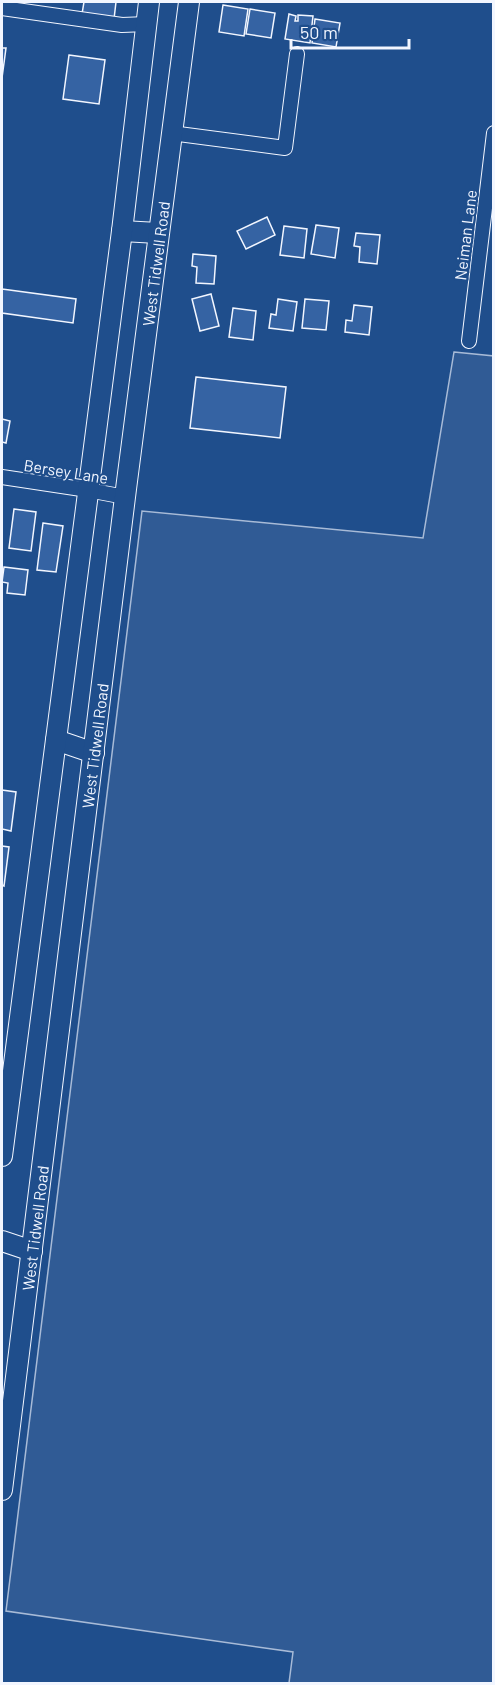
<svg xmlns="http://www.w3.org/2000/svg" width="495" height="1685" font-family="Barlow,sans-serif">
	<style>
		.green { fill: #305b95; stroke: #a8bbd7; stroke-width: 1.5 }
		.building { fill: #3563a3; stroke: #f2f6ff; stroke-width: 1.5 }
		.lines { fill: none; stroke-linecap: round; stroke-linejoin: round }
		.minor-casing { stroke: #f2f6ff; stroke-width: 16 }
		.secondary-casing { stroke: #f2f6ff; stroke-width: 22 }
		.minor { stroke: #1f4e8c; stroke-width: 14 }
		.secondary { stroke: #1f4e8c; stroke-width: 20 }
		.labels { text-anchor: middle; dominant-baseline: central; stroke-width: 4.5; stroke-linejoin: round; paint-order: stroke }
		.street-label { font-size: 16px; fill: #f2f6ff; stroke: #1f4e8c }
	</style>
	<rect width="100%" height="100%" fill="#1f4e8c"/>
	<polygon class="green" points="454,352 494,356 493,1683 289,1683 293,1652 6,1611 142,511 423,538"/>
	<g class="building">
		<polygon points="84,2 116,2 114,19 82,14"/>
		<polygon points="223,5 248,9 244,36 219,32"/>
		<polygon points="250,9 275,13 271,38 246,34"/>
		<polygon points="289,14 296,16 295,21 298,21 298,15 313,16 310,43 285,39"/>
		<polygon points="315,19 340,23 336,47 312,43"/>
		<polygon points="2,48 6,48 2,78"/>
		<polygon points="69,55 105,60 99,104 63,99"/>
		<polygon points="267,217 275,235 246,249 237,231"/>
		<polygon points="316,225 339,228 335,258 311,254"/>
		<polygon points="284,226 307,229 304,258 280,255"/>
		<polygon points="356,233 380,235 377,264 359,262 360,247 354,246"/>
		<polygon points="193,254 216,256 214,284 196,283 197,267 192,266"/>
		<polygon points="2,289 76,299 73,323 2,313"/>
		<polygon points="211,294 219,326 200,331 192,299"/>
		<polygon points="278,299 297,302 293,331 269,328 271,314 276,315"/>
		<polygon points="305,299 329,301 326,330 302,328"/>
		<polygon points="354,305 372,307 369,335 345,332 346,320 352,321"/>
		<polygon points="233,308 256,311 253,340 229,337"/>
		<polygon points="196,377 286,387 280,438 190,428"/>
		<polygon points="2,419 10,421 6,443 2,442"/>
		<polygon points="14,509 36,512 31,551 9,548"/>
		<polygon points="43,523 63,526 56,572 37,570"/>
		<polygon points="4,567 28,570 25,595 7,593 8,583 2,582"/>
		<polygon points="2,790 16,792 11,831 2,829"/>
		<polygon points="2,846 9,847 4,886 2,885"/>
	</g>
	<g class="lines">
		<defs>
			<g id="minor">
				<polyline points="2,8 122,25 147,24"/>
				<polyline points="171,133 285,148 297,54"/>
				<polyline points="469,341 494,133"/>
				<polyline points="2,477 88,490 125,497"/>
			</g>
			<g id="secondary">
				<polyline points="122,231 158,233"/>
				<polyline points="56,740 94,753"/>
				<polyline points="2,1156 122,231 149,2"/>
				<polyline points="2,1241 32,1251"/>
				<path id="s1" d="M2,1490L126,489L189,2"/>
			</g>
		</defs>
		<use href="#minor" class="minor-casing"/>
		<use href="#secondary" class="secondary-casing"/>
		<use href="#minor" class="minor"/>
		<use href="#secondary" class="secondary"/>
	</g>
	<g class="labels">
		<g class="street-label">
			<text transform="translate(465 235) rotate(-83)">Neiman Lane</text>
			<text stroke="none"><textPath href="#s1" startOffset="1236">West Tidwell Road</textPath></text>
			<text transform="translate(66 471) rotate(9)">Bersey Lane</text>
			<text stroke="none"><textPath href="#s1" startOffset="750">West Tidwell Road</textPath></text>
			<text stroke="none"><textPath href="#s1" startOffset="264">West Tidwell Road</textPath></text>
		</g>
	</g>
	<rect width="495" height="1685" fill="none" stroke="#f2f6ff" stroke-width="6"/>
	<path d="M291 39v9h118v-9" fill="none" stroke="#f2f6ff" stroke-width="3"/>
	<text x="300" y="39" font-size="18" fill="#f2f6ff" stroke="#1f4e8c" stroke-width="4.5" paint-order="stroke">50 m</text>
</svg>
